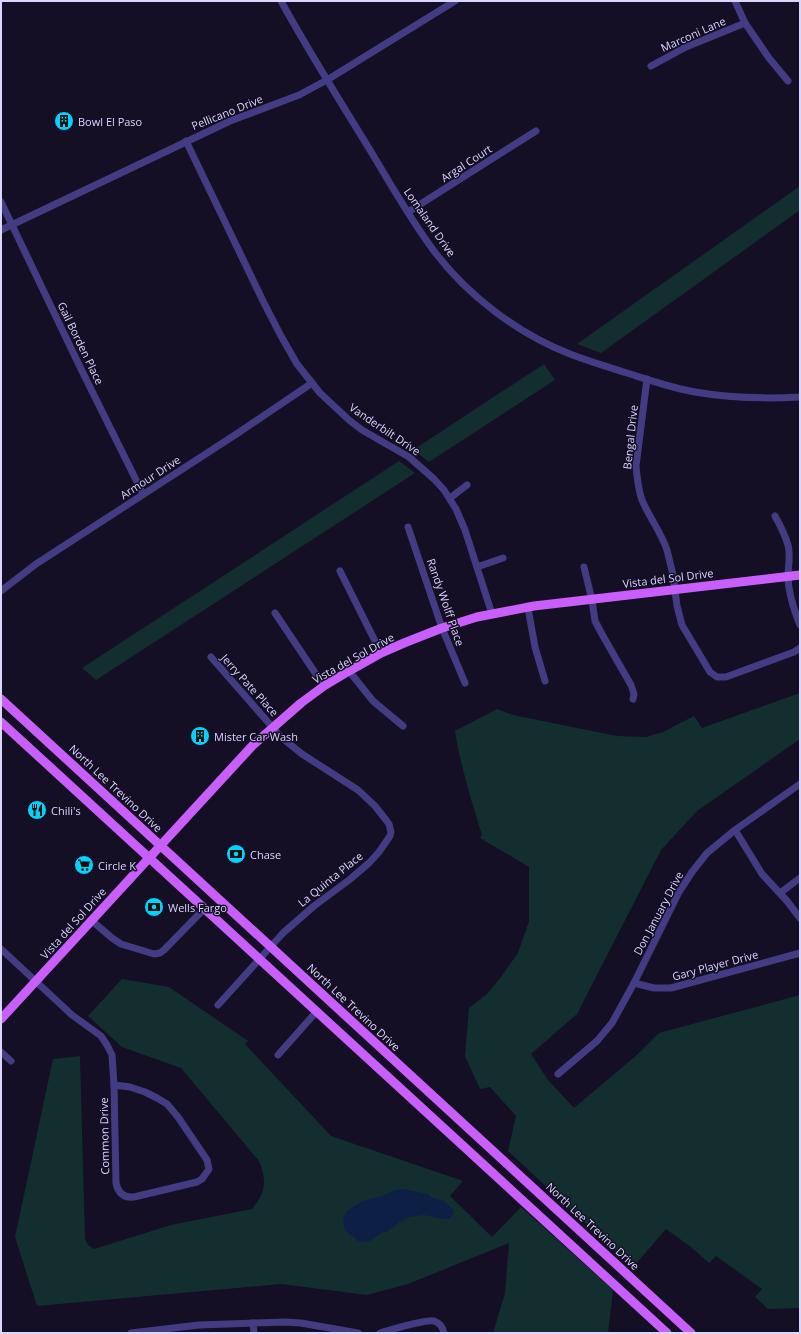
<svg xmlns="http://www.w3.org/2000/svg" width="801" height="1334" font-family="'Open Sans',sans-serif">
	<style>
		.green { fill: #132e2f }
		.water { fill: #0e1f46 }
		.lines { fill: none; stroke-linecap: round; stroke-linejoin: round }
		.minor { stroke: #433c83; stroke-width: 7 }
		.major { stroke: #c95ffa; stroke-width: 9 }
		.labels { text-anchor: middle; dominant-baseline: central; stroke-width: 3; stroke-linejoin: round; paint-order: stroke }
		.street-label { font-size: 11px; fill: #dcd5fe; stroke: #140f25 }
		.poi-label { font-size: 11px; fill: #dcd5fe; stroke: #140f25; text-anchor: start }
	</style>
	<rect width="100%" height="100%" fill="#140f25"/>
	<g class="green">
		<polygon points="800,186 800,210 601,353 577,344"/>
		<polygon points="544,364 555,380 429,462 413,450"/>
		<polygon points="399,461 415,473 96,680 82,668"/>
		<path d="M800,693V739L697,811L661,850L577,1014L531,1054L548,1080L574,1108L638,1054L659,1033L800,995V1308L768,1309L755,1297L762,1289L716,1256L709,1263L691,1247L666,1229L633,1267L508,1151L516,1116L490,1087L480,1089L465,1056L469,1008L487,994L501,977L518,953L529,921V867L480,838L482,835C471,800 461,768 455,731L497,709L513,715L617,736L646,737L663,732L694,716L702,728Z"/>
		<path d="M122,979L169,987L248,1041L245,1044L331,1136L463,1181L450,1196L492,1237L521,1207L613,1290L608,1333H493L505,1293L509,1243L408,1284L367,1295L281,1284L37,1306L15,1237L53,1059L80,1056L85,1239L89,1246L94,1249L171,1225L252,1209C266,1192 267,1181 259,1161L181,1068L122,1047L88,1016Z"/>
	</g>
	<polygon class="water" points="402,1189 428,1194 433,1198 444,1201 453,1209 454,1212 453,1215 449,1219 444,1219 424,1215 409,1217 401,1221 387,1232 383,1232 370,1241 364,1242 358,1241 345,1230 343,1220 347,1211 362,1201 380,1197 393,1191"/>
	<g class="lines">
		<g class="minor">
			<path d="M281,1C309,52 340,101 370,150C390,183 410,219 434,251C468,296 517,333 570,354C588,361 608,367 627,373C649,380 672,388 695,392C730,398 764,399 800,397"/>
			<polyline points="735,1 745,23 769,58 788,81"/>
			<polyline points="651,66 686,47 745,23"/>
			<polyline points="186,141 264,303 281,336 297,364 320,393 349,420 362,430 409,457 434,479 444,490 456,509 465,530 492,614"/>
			<polyline points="1,202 81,369 143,494"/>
			<polyline points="408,212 536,131"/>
			<polyline points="1,230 230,121 299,95 327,80 455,1"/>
			<path d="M647,379L636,466C637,477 638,489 642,500C649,517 661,532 667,550L673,575L677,606L682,625L710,672L717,677H726L794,652L800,648"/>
			<polyline points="450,498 467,485"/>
			<path d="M775,516C780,525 785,535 788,545C791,556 788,565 788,576C788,593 794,610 800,625"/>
			<polyline points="408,527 442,628 465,683"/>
			<polyline points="477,567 503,558"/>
			<polyline points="584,567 592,600 595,621 603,636 631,685 634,694 633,699"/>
			<polyline points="340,571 381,653"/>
			<polyline points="1,591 36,564 238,433 312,383"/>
			<polyline points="528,608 535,647 545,681"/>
			<polyline points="275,613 324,686"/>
			<polyline points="211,657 281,737 302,754 358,790 375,806 386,820 389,824 391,832 390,836 379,852 369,863 349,880 314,906 283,933 218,1005"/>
			<polyline points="349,671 373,701 403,726"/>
			<polyline points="735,830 762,874 787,901 800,918"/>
			<polyline points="780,893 800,878"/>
			<polyline points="91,920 112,938 121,944 154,954 160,953 164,950 204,909"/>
			<polyline points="1,949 72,1015 101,1036 107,1045 112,1055 114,1085"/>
			<polyline points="634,983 654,988 671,988 800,953"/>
			<polyline points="1,1052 11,1061"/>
			<polyline points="278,1055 317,1011"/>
			<polyline points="558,1074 597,1041 612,1023 634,983 679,892 692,872 707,853 735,830 800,784"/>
			<path d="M114,1085L130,1087L145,1092L157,1098L167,1104L178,1117L207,1160L209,1169L202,1179L197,1182L134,1197C124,1198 118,1193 116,1183Z"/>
			<polyline points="253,1323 254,1333"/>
			<polyline points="131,1333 199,1325 286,1322 301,1323 358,1333"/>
			<path d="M380,1333C390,1330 426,1319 434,1321C440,1323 443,1328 444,1333"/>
		</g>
		<g class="major">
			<polyline points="1,699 691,1333"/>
			<polyline points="1,722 667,1333"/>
			<polyline points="1,1019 253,745 301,703 324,686 349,671 381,653 404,643 442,628 477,617 534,606 800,575"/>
		</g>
	</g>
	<defs>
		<symbol id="building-disc" viewBox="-11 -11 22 22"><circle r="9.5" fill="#07d1f8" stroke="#140f25"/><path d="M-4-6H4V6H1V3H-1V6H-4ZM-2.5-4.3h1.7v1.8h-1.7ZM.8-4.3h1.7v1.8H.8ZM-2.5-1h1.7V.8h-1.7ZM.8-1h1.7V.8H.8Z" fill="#111"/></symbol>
		<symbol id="restaurant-disc" viewBox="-11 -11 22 22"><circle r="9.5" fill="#07d1f8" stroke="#140f25"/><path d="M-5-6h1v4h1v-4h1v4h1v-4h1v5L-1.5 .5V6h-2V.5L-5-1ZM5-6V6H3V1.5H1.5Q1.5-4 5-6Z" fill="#111"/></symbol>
		<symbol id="bank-disc" viewBox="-11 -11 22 22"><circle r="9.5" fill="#07d1f8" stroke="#140f25"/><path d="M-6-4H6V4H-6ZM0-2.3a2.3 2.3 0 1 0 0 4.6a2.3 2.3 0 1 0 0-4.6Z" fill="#111"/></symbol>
		<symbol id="supermarket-disc" viewBox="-11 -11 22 22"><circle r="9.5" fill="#07d1f8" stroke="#140f25"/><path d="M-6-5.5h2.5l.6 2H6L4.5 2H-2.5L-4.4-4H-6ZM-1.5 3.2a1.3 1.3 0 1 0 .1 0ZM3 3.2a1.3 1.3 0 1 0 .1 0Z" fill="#111"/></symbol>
	</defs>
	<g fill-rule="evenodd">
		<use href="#building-disc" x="53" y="110" width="22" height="22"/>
		<use href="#building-disc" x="189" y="725" width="22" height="22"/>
		<use href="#restaurant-disc" x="26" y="799" width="22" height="22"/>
		<use href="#bank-disc" x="225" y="843" width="22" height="22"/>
		<use href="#supermarket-disc" x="73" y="854" width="22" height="22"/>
		<use href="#bank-disc" x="143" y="896" width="22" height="22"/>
	</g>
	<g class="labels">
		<g class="street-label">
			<text transform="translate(693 34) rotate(-24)">Marconi Lane</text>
			<text transform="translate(227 112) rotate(-22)">Pellicano Drive</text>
			<text transform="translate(466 163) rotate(-33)">Argal Court</text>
			<text transform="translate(430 222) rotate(55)">Lomaland Drive</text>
			<text transform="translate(81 343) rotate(64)">Gail Borden Place</text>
			<text transform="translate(385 429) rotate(34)">Vanderbilt Drive</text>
			<text transform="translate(630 437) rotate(-84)">Bengal Drive</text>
			<text transform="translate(150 477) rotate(-33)">Armour Drive</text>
			<text transform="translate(668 578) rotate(-7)">Vista del Sol Drive</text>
			<text transform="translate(446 602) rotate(71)">Randy Wolff Place</text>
			<text transform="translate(353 658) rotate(-29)">Vista del Sol Drive</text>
			<text transform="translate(250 685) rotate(48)">Jerry Pate Place</text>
			<text transform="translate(116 788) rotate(43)">North Lee Trevino Drive</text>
			<text transform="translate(330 879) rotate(-39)">La Quinta Place</text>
			<text transform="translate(658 913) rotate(-62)">Don January Drive</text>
			<text transform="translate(73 923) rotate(-48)">Vista del Sol Drive</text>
			<text transform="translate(715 965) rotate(-15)">Gary Player Drive</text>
			<text transform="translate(354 1007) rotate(43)">North Lee Trevino Drive</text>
			<text transform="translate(104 1136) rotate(-91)">Common Drive</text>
			<text transform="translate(593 1226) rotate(43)">North Lee Trevino Drive</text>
		</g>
		<g class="poi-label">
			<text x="78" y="121">Bowl El Paso</text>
			<text x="214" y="736">Mister Car Wash</text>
			<text x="51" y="810">Chili's</text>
			<text x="250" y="854">Chase</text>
			<text x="98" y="865">Circle K</text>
			<text x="168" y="907">Wells Fargo</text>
		</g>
	</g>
	<rect width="801" height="1334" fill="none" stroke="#dcd5fe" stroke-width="4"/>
</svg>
